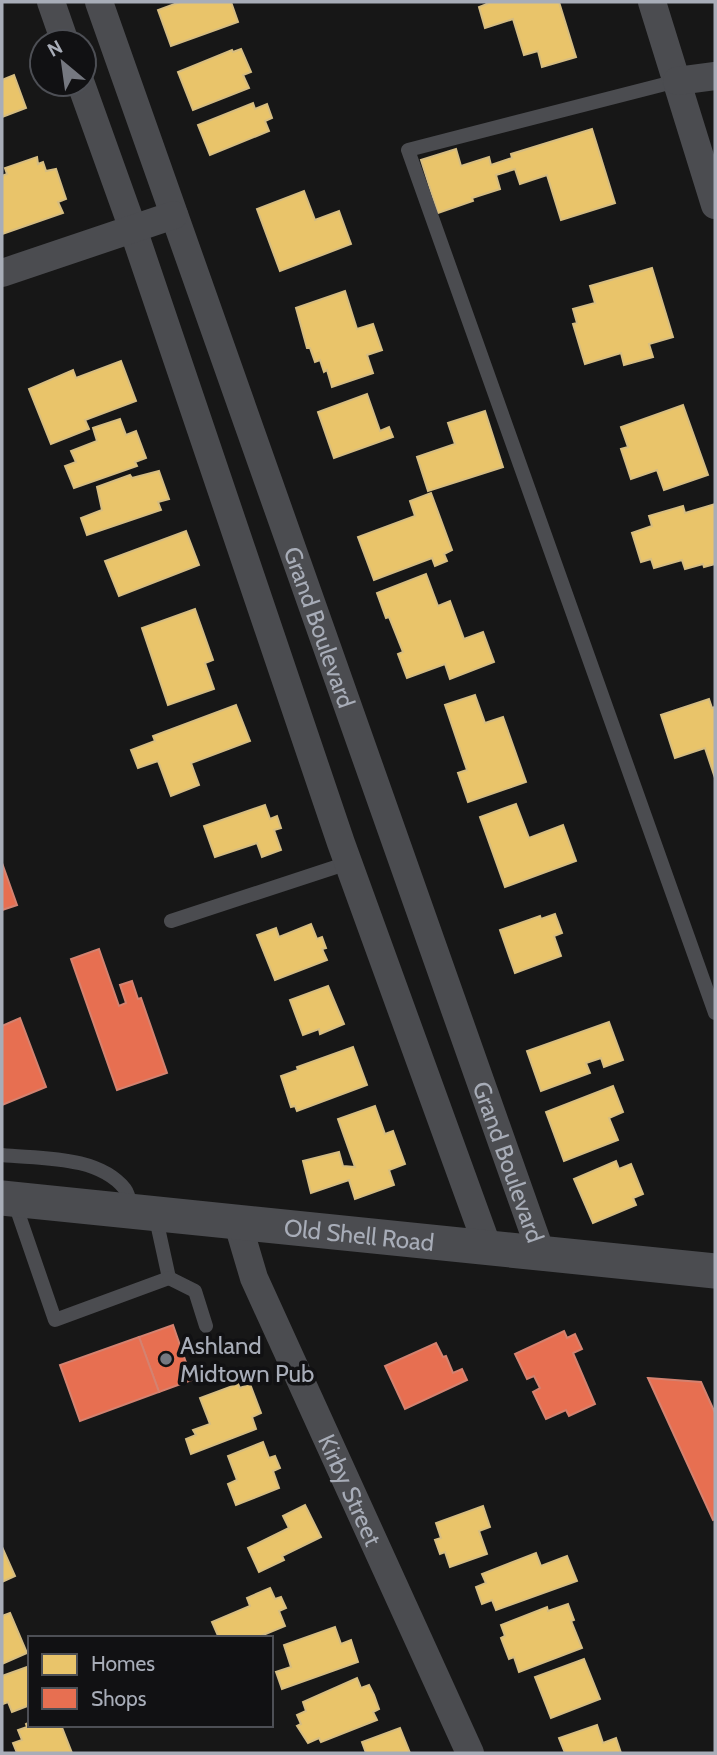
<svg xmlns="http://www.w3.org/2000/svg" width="717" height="1755" font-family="Cabin,sans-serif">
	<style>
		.homes { fill: #e9c46a; stroke: #d6bd81; stroke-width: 2 }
		.shops { fill: #e76f51; stroke: #d48270; stroke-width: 2 }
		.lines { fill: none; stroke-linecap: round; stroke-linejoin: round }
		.service { stroke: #4b4c50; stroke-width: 14 }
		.minor { stroke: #4b4c50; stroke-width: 28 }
		.tertiary { stroke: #4b4c50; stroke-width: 35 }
		.poi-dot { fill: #757880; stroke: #111113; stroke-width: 2.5 }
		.labels { text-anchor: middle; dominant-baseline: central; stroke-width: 7; stroke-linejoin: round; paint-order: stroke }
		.street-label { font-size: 24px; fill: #a8adb8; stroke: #111113 }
		.poi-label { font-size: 24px; fill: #a8adb8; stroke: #111113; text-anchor: start }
	</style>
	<rect width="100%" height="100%" fill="#171717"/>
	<g class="homes">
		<polygon points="180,2 231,2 238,22 171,46 158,10"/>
		<polygon points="486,2 559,2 576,57 542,67 538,51 524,55 513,19 485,28 479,7 487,4"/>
		<polygon points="241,49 251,72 243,75 249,88 193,110 178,72 232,50 233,52"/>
		<polygon points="14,75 26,108 2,117 2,80"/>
		<polygon points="253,103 255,109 267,104 272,118 265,121 269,131 210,155 198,125"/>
		<polygon points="592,129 615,203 561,220 547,175 520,184 515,169 496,175 500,189 472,198 473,201 438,213 421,160 456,149 461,166 489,157 491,165 512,158 511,154"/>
		<polygon points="37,157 38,164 43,162 46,171 56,169 66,199 58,202 63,213 2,234 2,176 7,174 5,168"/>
		<polygon points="304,191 315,220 339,211 351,244 280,271 257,209"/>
		<polygon points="652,268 673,337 649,344 653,357 624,365 621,353 585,364 573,324 577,323 573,309 595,303 590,286"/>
		<polygon points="345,291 357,329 373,324 382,350 367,355 373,373 332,387 327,370 324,372 320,360 315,362 310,348 307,348 296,308"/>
		<polygon points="121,361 136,401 85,420 89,429 51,444 29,389 73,370 76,378"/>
		<polygon points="367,394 380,431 389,427 393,437 334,458 318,412"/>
		<polygon points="683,405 708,475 664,490 657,470 631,479 621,449 628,447 621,427"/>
		<polygon points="485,411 503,467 428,491 417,457 455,444 448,423"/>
		<polygon points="120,419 126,435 136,431 146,458 135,462 137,466 74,488 65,466 76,462 71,451 97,441 93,428"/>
		<polygon points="159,471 169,499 158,502 161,510 87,535 81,518 102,510 97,487 130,475 132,478"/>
		<polygon points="431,493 452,550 444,554 447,561 435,566 432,558 374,580 358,537 415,516 410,501"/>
		<polygon points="715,504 715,564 704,567 703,564 685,569 682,560 654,568 651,559 641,562 632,533 652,526 649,516 683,506 685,513"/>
		<polygon points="186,531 199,565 119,596 105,561"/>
		<polygon points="426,574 438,606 450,601 464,639 483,632 494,662 450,679 445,664 407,678 398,654 403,652 389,617 386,618 377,593"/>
		<polygon points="195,609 213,660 205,663 214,689 168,705 142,628"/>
		<polygon points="475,695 485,723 503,717 526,782 468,802 458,773 467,770 445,705"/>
		<polygon points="709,699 712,708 715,707 715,778 705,748 675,758 661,715"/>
		<polygon points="236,705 250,741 191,763 199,785 171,796 158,761 138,768 131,750 155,741 153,736"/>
		<polygon points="516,804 529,838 563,825 576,861 505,887 480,817"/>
		<polygon points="265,805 270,819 277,816 281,828 274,830 281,850 262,857 257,843 215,857 204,826"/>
		<polygon points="555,914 562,933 554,936 561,956 515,973 500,930 540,916 541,919"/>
		<polygon points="311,924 317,939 322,937 326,948 322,949 327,960 275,980 257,935 276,928 279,937"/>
		<polygon points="328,986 344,1024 320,1034 319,1029 303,1035 290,1000"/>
		<polygon points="609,1022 623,1060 604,1067 601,1058 586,1063 590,1073 541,1091 527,1051"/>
		<polygon points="353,1047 367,1085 297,1111 295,1106 291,1107 281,1076 298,1070 297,1067"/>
		<polygon points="613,1086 623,1112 609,1118 618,1140 564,1161 546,1112"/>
		<polygon points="375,1106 385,1134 393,1131 405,1164 389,1170 394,1185 355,1199 349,1180 311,1193 303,1161 339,1152 343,1166 355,1167 338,1119"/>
		<polygon points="616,1161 619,1169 631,1164 643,1194 633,1198 636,1205 593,1223 574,1179"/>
		<polygon points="238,1384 240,1388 250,1384 261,1413 252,1417 256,1429 191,1454 186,1439 196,1435 193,1430 210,1424 200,1398"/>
		<polygon points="263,1442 269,1458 275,1456 280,1468 273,1471 279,1488 236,1505 228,1484 237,1480 228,1456"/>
		<polygon points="305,1505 321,1537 282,1556 284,1560 259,1572 248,1548 289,1528 283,1516"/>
		<polygon points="483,1506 490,1527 479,1531 487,1554 450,1567 445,1552 440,1554 435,1540 441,1538 436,1523"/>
		<polygon points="2,1547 15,1576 2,1582"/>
		<polygon points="536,1553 541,1566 567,1556 577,1581 496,1610 492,1600 482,1604 476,1587 486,1583 482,1574"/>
		<polygon points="270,1588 275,1599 281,1597 286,1608 279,1611 285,1626 256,1638 219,1638 212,1622 250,1606 247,1598"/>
		<polygon points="568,1604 574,1620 571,1621 582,1648 519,1672 514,1657 509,1659 501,1638 505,1636 501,1625 547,1607 548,1611"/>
		<polygon points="10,1613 27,1653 2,1664 2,1616"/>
		<polygon points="335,1627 341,1644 351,1640 358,1662 282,1689 276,1672 291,1667 284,1645"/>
		<polygon points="584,1659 600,1699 551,1718 535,1677"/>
		<polygon points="30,1666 30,1705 12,1712 8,1702 3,1704 2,1702 2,1676"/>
		<polygon points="357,1678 361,1688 369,1685 374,1695 379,1709 373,1712 377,1720 321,1742 319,1738 308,1743 297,1726 301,1724 297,1715 306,1711 303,1702"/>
		<polygon points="30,1722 30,1725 61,1725 72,1753 17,1753 13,1743 22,1740 18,1730 27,1727 26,1724"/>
		<polygon points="597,1725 603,1743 616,1738 621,1753 565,1753 559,1738"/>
		<polygon points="400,1728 410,1753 366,1753 362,1742"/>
	</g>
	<g class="shops">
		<polygon points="2,863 17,905 2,910"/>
		<polygon points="99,949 119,1006 126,1003 120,985 132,981 138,999 141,998 167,1073 117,1090 71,959"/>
		<polygon points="20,1018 46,1087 2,1105 2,1026"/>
		<polygon points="173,1325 192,1380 159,1392 139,1337"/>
		<polygon points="564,1331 567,1338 575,1334 582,1349 573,1353 595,1404 569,1416 566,1410 546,1419 533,1392 540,1388 534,1376 527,1379 515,1354"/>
		<polygon points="139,1337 159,1392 80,1421 60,1365"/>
		<polygon points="436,1343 443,1357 446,1356 453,1373 462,1369 467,1380 405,1409 385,1366"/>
		<polygon points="648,1378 701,1382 715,1413 715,1519 713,1520"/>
	</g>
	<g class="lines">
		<g class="service">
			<polyline points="677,81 408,150 715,1013"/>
			<polyline points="171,921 348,863"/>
			<path d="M2,1155C40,1159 98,1155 125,1189C129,1194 130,1203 131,1209"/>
			<polyline points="14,1201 55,1320 169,1278 155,1214"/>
			<polyline points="169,1278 195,1291 206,1326"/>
		</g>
		<g class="minor">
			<polyline points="51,2 65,42"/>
			<path id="s1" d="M99,2L541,1253"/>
			<polyline points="652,2 715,205"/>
			<polyline points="677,81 715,76"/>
			<polyline points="81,84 133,229 341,843 488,1248"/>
			<polyline points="2,273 174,215"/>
			<path id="s2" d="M238,1224L254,1278L470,1753"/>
		</g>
		<path class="tertiary" id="s3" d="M2,1198L715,1271"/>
	</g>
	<circle class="poi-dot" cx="166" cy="1359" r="7"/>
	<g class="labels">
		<g class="street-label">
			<text stroke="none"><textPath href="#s1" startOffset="663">Grand Boulevard</textPath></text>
			<text stroke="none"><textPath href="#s1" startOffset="1230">Grand Boulevard</textPath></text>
			<text stroke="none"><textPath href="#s3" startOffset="359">Old Shell Road</textPath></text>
			<text stroke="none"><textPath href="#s2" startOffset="289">Kirby Street</textPath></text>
		</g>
		<g class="poi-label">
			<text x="180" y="1345">Ashland<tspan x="180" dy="28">Midtown Pub</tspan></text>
		</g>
	</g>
	<rect width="717" height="1755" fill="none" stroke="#a8adb8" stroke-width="7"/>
	<rect x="28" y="1636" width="245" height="91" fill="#111113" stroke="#4d4f55" stroke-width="2"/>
	<rect x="42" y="1654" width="35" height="21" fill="#e9c46a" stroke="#4d4f55" stroke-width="2"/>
	<text x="91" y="1671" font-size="21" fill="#a8adb8">Homes</text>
	<rect x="42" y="1688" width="35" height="21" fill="#e76f51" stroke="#4d4f55" stroke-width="2"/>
	<text x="91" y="1706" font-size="21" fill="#a8adb8">Shops</text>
	<g transform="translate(63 63) rotate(331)"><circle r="33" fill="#111113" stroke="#4d4f55" stroke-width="2"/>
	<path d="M0-5L12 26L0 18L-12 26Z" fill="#757880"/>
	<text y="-10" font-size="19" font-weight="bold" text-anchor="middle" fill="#a8adb8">N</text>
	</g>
</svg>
